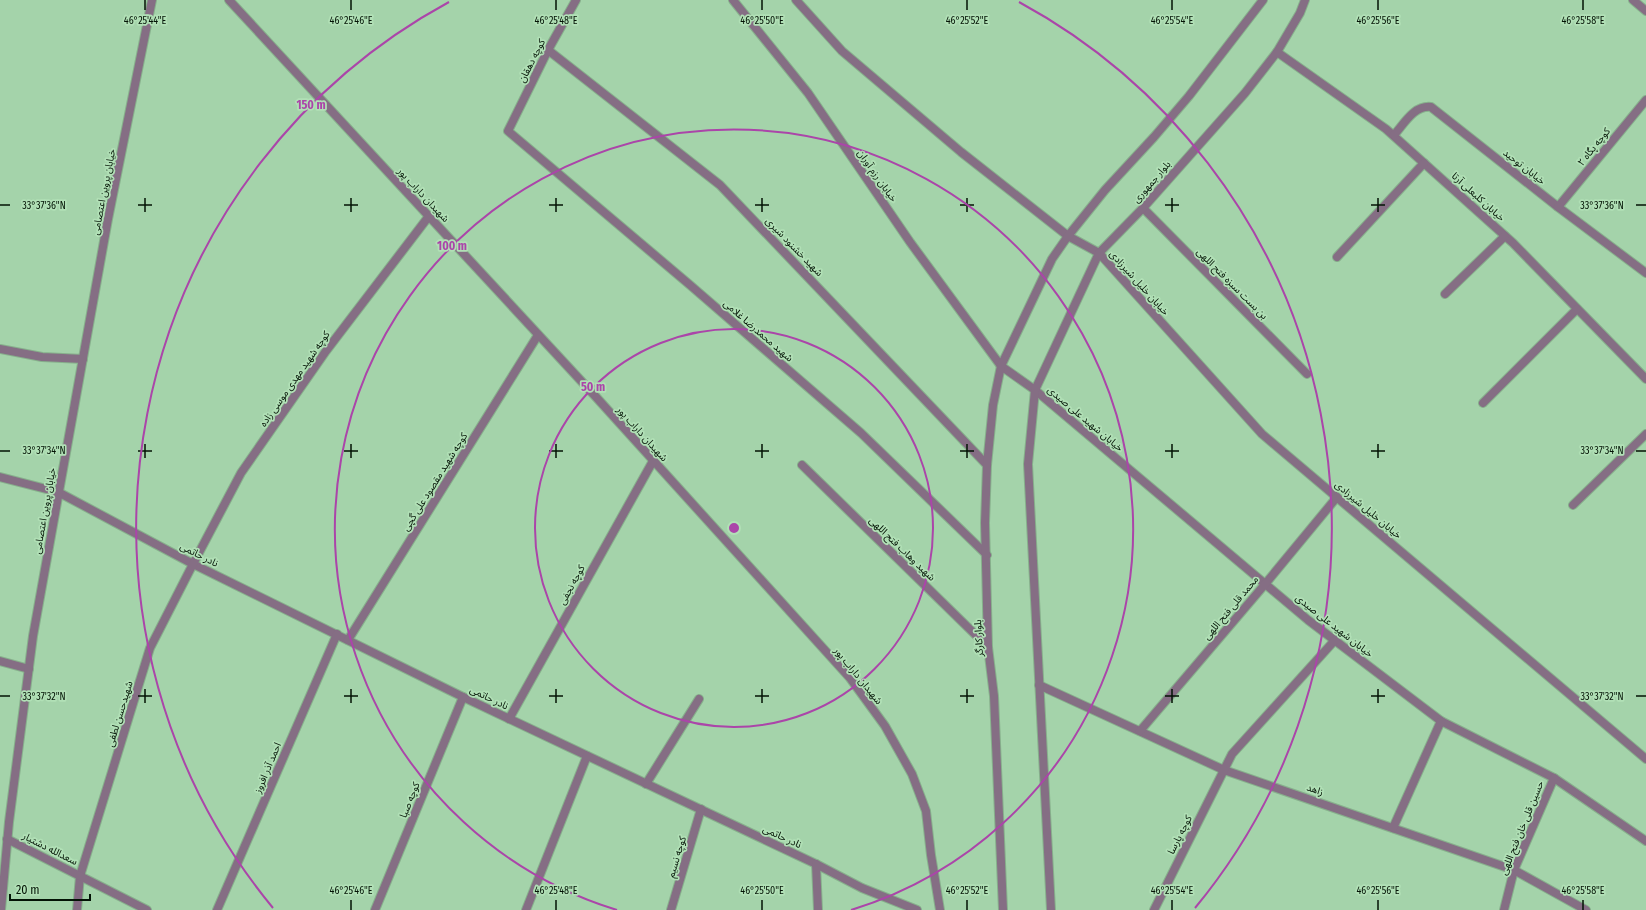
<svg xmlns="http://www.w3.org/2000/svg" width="1646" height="910" font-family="'Fira Sans Condensed','Noto Sans Arabic',sans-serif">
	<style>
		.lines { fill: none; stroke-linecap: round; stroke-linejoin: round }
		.minor-casing { stroke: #87b08c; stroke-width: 10 }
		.tertiary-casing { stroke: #87b08c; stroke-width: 10 }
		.minor { stroke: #856e84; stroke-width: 8 }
		.tertiary { stroke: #856e84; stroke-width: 8 }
		.ticks { fill: none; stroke: #031305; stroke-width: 1.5 }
		.ring { fill: none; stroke: #ab45a9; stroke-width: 2 }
		.labels { text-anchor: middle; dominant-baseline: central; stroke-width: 3.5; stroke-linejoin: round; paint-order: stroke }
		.street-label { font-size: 10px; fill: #031305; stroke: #b1e0b6 }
		.ticks-label { font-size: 10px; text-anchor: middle; fill: #031305; stroke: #b1e0b6; stroke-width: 3.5; stroke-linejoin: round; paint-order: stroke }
		.centre { fill: #ab45a9; stroke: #b1e0b6; stroke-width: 2 }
		.ring-label { font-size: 12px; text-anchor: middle; font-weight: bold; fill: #ab45a9; stroke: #b1e0b6; stroke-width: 3.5; stroke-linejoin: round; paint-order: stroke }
	</style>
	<rect width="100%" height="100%" fill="#a4d3aa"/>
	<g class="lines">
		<defs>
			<g id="minor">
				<polyline points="229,0 596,397 850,678 885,726 912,774 926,811 931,855 940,910"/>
				<polyline points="576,0 548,50 508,131 690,285 861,433 987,555"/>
				<polyline points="733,0 808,93 910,242 1001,366"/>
				<polyline points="796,0 842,51 961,152 1068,236"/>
				<polyline points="1633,0 1646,11"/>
				<polyline points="548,50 720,185 987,465"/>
				<polyline points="1277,52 1386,129 1513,243 1646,379"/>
				<path d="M1394,135C1404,124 1414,105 1431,107L1558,207L1646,273"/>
				<polyline points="1558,207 1646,100"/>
				<polyline points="1143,208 1307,374"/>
				<polyline points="1099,253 1262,434 1646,759"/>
				<polyline points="1337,257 1424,163"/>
				<polyline points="1445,294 1505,236"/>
				<polyline points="0,349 42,357 83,359"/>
				<polyline points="1035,390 1308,620 1441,721 1554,778 1646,841"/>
				<polyline points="1483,403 1577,309"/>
				<polyline points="802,465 988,647"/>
				<polyline points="0,477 58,492 193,564 463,697 816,864 862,888 917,910"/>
				<polyline points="1573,505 1646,434"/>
				<polyline points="348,640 538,335"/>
				<polyline points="0,661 29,669"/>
				<polyline points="1039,685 1224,770 1514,870 1586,910"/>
				<polyline points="509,719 653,461"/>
				<polyline points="1140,731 1266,583 1337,497"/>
				<polyline points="646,784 699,699"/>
				<polyline points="1393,828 1441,721"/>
				<polyline points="816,864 818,910"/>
				<polyline points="77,910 80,876 150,648 193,564 241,473 326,351 429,216"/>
				<polyline points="217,910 337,634"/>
				<polyline points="375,910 463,697"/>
				<polyline points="526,910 587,756"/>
				<polyline points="671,910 701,809"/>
				<polyline points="1154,910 1232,754 1335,640"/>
				<polyline points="1504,910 1514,870 1554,778"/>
			</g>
			<g id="tertiary">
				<polyline points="1068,236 1099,253"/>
				<polyline points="1001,366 1035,390"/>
				<polyline points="7,839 147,910"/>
				<polyline points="1,910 9,822 33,636 108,219 152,0"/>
				<polyline points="1003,910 994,696 988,647 985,523 987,465 993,405 1001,366 1052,259 1068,236 1105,190 1154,137 1189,96 1263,0"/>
				<polyline points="1051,910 1028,464 1035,390 1099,253 1143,208 1245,93 1277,52 1300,13 1305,0"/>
			</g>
		</defs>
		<use href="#minor" class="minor-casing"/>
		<use href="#tertiary" class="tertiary-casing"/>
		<use href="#minor" class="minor"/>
		<use href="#tertiary" class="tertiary"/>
	</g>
	<path class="ticks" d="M145,0V10M351,0V10M556,0V10M762,0V10M967,0V10M1172,0V10M1378,0V10M1583,0V10M145,198V212M351,198V212M556,198V212M762,198V212M967,198V212M1172,198V212M1378,198V212M0,205H10M138,205H152M344,205H358M549,205H563M755,205H769M960,205H974M1165,205H1179M1371,205H1385M1636,205H1646M145,444V458M351,444V458M556,444V458M762,444V458M967,444V458M1172,444V458M1378,444V458M0,451H10M138,451H152M344,451H358M549,451H563M755,451H769M960,451H974M1165,451H1179M1371,451H1385M1636,451H1646M145,689V703M351,689V703M556,689V703M762,689V703M967,689V703M1172,689V703M1378,689V703M0,696H10M138,696H152M344,696H358M549,696H563M755,696H769M960,696H974M1165,696H1179M1371,696H1385M1636,696H1646M351,900V910M556,900V910M762,900V910M967,900V910M1172,900V910M1378,900V910M1583,900V910"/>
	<g class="ring">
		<circle cx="734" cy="528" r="199"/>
		<path d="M617 910A399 399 0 1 1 851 910"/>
		<path d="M273 908A598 598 0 0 1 449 2M1019 2A598 598 0 0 1 1195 908"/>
	</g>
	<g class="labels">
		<g class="street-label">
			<text transform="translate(532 61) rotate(-63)">کوچه دهقان</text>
			<text transform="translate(1594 147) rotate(-51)">کوچه پگاه ۲</text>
			<text transform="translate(1524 167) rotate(38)">خیابان توحید</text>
			<text transform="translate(877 176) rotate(55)">خیابان رزم آوران</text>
			<text transform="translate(1152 182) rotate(-49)">بلوار جمهوری</text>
			<text transform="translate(104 192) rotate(-79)">خیابان پروین اعتصامی</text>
			<text transform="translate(423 195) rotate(47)">شهیدان داراب پور</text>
			<text transform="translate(1478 197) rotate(42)">خیابان کلبعلی آرتا</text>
			<text transform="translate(794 247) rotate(46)">شهید خشنود شیری</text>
			<text transform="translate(1139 283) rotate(48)">خیابان خلیل شیرزادی</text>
			<text transform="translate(1232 284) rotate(45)">بن بست سبزه فتح اللهی</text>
			<text transform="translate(758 331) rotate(41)">شهید محمدرضا غلامی</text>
			<text transform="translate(295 379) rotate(-55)">کوچه شهید مهدی موسی زاده</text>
			<text transform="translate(1085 419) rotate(40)">خیابان شهید علی صیدی</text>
			<text transform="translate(642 434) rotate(48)">شهیدان داراب پور</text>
			<text transform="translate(435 482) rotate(-58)">کوچه شهید مقصود علی گچی</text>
			<text transform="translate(1368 510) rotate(40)">خیابان خلیل شیرزادی</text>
			<text transform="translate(45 511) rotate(-80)">خیابان پروین اعتصامی</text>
			<text transform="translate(902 549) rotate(44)">شهید وهاب فتح اللهی</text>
			<text transform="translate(199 555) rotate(27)">نادر حاتمی</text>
			<text transform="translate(572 585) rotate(-61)">کوچه نجفی</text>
			<text transform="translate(1231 608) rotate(-50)">محمد قلی فتح اللهی</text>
			<text transform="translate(1334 626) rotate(38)">خیابان شهید علی صیدی</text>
			<text transform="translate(979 638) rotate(-93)">بلوار کارگر</text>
			<text transform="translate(858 676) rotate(51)">شهیدان داراب پور</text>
			<text transform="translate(489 698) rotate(26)">نادر حاتمی</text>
			<text transform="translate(120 714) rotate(-73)">شهیدحسن لطفی</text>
			<text transform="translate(268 768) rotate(-67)">احمد آذر افروز</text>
			<text transform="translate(1315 790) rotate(19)">زاهد</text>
			<text transform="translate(410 800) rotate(-68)">کوچه صبا</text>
			<text transform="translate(1522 828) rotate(-68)">حسین قلی خان فتح اللهی</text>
			<text transform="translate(1180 835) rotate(-63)">کوچه پارسا</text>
			<text transform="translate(782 837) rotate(25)">نادر حاتمی</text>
			<text transform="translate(50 849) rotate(27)">سعدالله دشتیار</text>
			<text transform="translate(677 857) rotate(-73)">کوچه نسیم</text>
		</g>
	</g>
	<g class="ticks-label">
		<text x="145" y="24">46°25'44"E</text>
		<text x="351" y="24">46°25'46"E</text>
		<text x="556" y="24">46°25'48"E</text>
		<text x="762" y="24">46°25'50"E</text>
		<text x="967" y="24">46°25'52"E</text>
		<text x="1172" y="24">46°25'54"E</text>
		<text x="1378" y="24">46°25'56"E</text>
		<text x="1583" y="24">46°25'58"E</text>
		<text x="44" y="209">33°37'36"N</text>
		<text x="1602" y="209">33°37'36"N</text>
		<text x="44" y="454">33°37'34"N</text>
		<text x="1602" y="454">33°37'34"N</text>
		<text x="44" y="700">33°37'32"N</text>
		<text x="1602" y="700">33°37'32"N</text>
		<text x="351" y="894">46°25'46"E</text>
		<text x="556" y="894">46°25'48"E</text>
		<text x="762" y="894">46°25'50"E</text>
		<text x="967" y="894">46°25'52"E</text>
		<text x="1172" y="894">46°25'54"E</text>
		<text x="1378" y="894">46°25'56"E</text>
		<text x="1583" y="894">46°25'58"E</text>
	</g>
	<circle cx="734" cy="528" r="6" class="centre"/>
	<g class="ring-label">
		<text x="311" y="109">150 m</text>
		<text x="452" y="250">100 m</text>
		<text x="593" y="391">50 m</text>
	</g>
	<path d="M10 894v6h80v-6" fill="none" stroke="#031305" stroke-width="2"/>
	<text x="16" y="894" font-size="12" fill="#031305" stroke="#b1e0b6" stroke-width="3" paint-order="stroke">20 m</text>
</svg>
